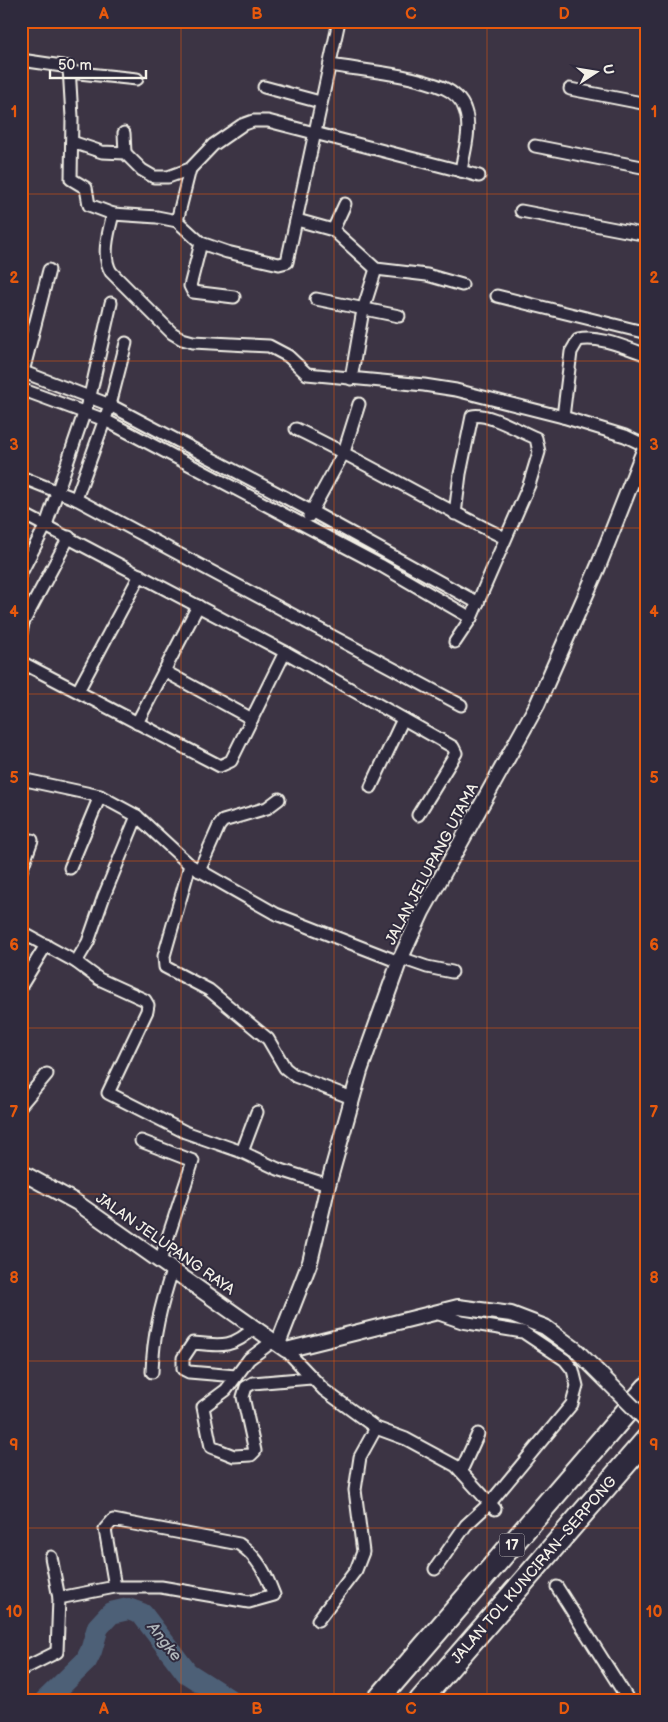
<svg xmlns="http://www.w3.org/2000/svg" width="668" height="1722" font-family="'Balsamiq Sans',sans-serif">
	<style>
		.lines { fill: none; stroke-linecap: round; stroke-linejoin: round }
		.river { stroke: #4d6077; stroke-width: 22 }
		.minor-casing { stroke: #f4f1e8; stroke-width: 15 }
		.tertiary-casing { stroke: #f4f1e8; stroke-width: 18 }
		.motorway-casing { stroke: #f4f1e8; stroke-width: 25 }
		.minor { stroke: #2f2a3d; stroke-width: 11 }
		.tertiary { stroke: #2f2a3d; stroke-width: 14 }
		.motorway { stroke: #2f2a3d; stroke-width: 21 }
		.tertiary-bridge-casing { stroke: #f4f1e8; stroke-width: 18; stroke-linecap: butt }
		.tertiary-bridge { stroke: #2f2a3d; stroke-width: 14 }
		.grid { fill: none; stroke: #e8590c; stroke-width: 1; stroke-opacity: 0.55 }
		.labels { text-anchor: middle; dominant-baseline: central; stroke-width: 4; stroke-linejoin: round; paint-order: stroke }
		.shield { fill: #2f2a3d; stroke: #b9b5b5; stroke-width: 1 }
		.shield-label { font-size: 14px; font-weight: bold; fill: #f4f1e8 }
		.street-label { font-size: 15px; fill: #f4f1e8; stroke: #2f2a3d }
		.water-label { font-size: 16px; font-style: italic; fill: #b1b7bb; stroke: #2f2a3d }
		.neatline { fill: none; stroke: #e8590c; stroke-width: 2 }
		.grid-label { font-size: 16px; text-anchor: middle; font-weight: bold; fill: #e8590c }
	</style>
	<rect width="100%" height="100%" fill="#3c3444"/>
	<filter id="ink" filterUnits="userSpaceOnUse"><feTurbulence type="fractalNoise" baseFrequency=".02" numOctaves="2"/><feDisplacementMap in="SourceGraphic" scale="10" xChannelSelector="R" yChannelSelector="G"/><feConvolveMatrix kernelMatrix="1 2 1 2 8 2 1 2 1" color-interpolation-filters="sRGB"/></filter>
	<g filter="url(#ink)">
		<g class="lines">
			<polyline class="river" points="45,1701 86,1661 91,1651 98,1627 111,1613 128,1609 142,1614 187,1673 231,1701"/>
			<defs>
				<g id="minor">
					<path d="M21,60L69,67L72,117L71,179L86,188L89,205L113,214C109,230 101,256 111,272L172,333L182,339L193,342L269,346L288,356L307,374L424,385L456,390L563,417L625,436L646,446"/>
					<path d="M330,65C366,71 410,74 444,88C453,92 462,100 465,110C472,129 464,151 461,171L479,176"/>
					<polyline points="69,72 137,79"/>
					<polyline points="264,87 320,102"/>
					<polyline points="570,89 647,104"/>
					<polyline points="124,133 125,153"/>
					<polyline points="72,142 102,152 125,153 142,170 154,177 168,177 190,169 213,145 242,125 253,121 268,121 461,171"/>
					<polyline points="535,146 647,168"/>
					<polyline points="521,211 647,235"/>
					<polyline points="113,214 157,217 177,221 190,169"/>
					<polyline points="297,220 333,230 376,269 427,275 462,285"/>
					<polyline points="177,221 201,243 227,252 279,264 287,262 339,21"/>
					<polyline points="333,230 345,204"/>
					<polyline points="201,243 190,286 193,292 234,297"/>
					<polyline points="497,296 647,333"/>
					<polyline points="316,299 399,316"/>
					<polyline points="21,371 110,405 311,511 478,603"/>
					<polyline points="23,372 49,270"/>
					<polyline points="351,379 363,310 376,269"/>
					<polyline points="21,389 105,420 380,565 471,618"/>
					<path d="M563,417L571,352L578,340C599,335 627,348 647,355"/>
					<path d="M296,429C367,463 434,504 505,538"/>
					<polyline points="21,477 76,499 461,705"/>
					<polyline points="76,499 110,405 126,343"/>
					<polyline points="21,513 285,652 453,747 456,753 418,815"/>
					<polyline points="309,516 344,452 359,404"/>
					<polyline points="21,573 46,525 90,396 111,303"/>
					<polyline points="21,633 23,623 69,537"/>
					<path d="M455,642L471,618L529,485L539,452L536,438C520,432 488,412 472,416L460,474L455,514"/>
					<polyline points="21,662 220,766 231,761 285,652"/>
					<polyline points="164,671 252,719"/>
					<polyline points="78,691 140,575"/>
					<polyline points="137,723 198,606"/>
					<polyline points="21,779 100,796 137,816 104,896 88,942 76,962 21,932"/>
					<polyline points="371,787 403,719"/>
					<polyline points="137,816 190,865 276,914 399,962"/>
					<polyline points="190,865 164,956 165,967 209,990 268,1039 285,1068 295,1076 352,1098"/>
					<polyline points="70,868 100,796"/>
					<polyline points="21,871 32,840"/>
					<polyline points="199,871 219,826 223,821 267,808 279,799"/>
					<polyline points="401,958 427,967 452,972"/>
					<polyline points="76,962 99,979 145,1000 148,1005 147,1011 108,1093 185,1132 242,1152 278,1169 328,1185"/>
					<polyline points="21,986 46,945"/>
					<polyline points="21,1105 47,1074"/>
					<polyline points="141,1141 193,1161 160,1261"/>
					<polyline points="242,1152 257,1112"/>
					<polyline points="273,1341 249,1359 226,1390 203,1407 211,1447 234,1456 251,1455 255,1451 243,1397 246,1387 253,1383 311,1378"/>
					<polyline points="286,1350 324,1390 376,1428 406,1439 456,1466 495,1509"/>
					<path d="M152,1372C153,1336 161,1305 172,1271"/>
					<path d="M236,1376L189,1372L183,1369V1358L193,1343C222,1346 233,1348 255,1327"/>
					<polyline points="461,1471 478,1434"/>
					<polyline points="51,1557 59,1598"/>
					<polyline points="435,1569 466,1525 490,1503 572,1404 577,1386 573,1370 565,1360 523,1332 462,1322 436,1313"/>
					<polyline points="557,1587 629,1701"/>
					<polyline points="318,1620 356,1570 363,1552 355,1490 360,1457 376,1428"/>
					<path d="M21,1670L57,1652L59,1598L115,1587H161L249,1602L274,1595C266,1574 258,1557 239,1544L113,1520L105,1529L115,1587"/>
				</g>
				<g id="tertiary">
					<polyline points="21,1172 76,1202 286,1350 458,1307 511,1314 545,1327 575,1349"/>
					<polyline points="278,1344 310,1262 328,1185 360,1071 399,962 422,912 537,705 598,567 647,443"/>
				</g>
				<g id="motorway">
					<polyline points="377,1701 647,1388"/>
					<polyline points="420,1701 647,1439"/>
				</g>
			</defs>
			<use href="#minor" class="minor-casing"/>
			<use href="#tertiary" class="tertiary-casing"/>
			<use href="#motorway" class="motorway-casing"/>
			<use href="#minor" class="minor"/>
			<use href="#tertiary" class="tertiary"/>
			<use href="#motorway" class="motorway"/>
			<defs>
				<polyline id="tertiary-bridge" points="575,1349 647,1421"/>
			</defs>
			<use href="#tertiary-bridge" class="tertiary-bridge-casing"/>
			<use href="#tertiary-bridge" class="tertiary-bridge"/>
		</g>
	</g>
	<path class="grid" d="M181,21V1701M334,21V1701M487,21V1701M21,194H647M21,361H647M21,528H647M21,694H647M21,861H647M21,1028H647M21,1194H647M21,1361H647M21,1528H647"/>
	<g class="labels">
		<rect class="shield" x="499.5" y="1533.5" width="25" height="23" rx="4"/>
		<g class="shield-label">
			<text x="512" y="1545">17</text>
		</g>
		<g class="street-label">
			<text transform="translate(432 864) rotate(-62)">JALAN JELUPANG UTAMA</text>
			<text transform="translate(165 1244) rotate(35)">JALAN JELUPANG RAYA</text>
			<text transform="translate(534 1570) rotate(-49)">JALAN TOL KUNCIRAN–SERPONG</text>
		</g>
		<g class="water-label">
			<text transform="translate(164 1642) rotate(52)">Angke</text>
		</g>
	</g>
	<rect width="668" height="1722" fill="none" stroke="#2f2a3d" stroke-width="55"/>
	<g transform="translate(596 72) rotate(78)" stroke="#2f2a3d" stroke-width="4" paint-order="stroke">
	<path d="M0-4L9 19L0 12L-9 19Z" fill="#f4f1e8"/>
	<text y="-8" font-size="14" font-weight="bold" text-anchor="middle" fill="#f4f1e8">U</text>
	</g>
	<path d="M50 70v8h96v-8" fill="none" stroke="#f4f1e8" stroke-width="2.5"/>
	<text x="58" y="70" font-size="15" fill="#f4f1e8" stroke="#2f2a3d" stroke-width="4" paint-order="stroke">50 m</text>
	<rect x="28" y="28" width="612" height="1666" class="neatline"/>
	<g class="grid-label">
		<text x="104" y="19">A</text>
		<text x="257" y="19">B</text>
		<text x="411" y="19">C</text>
		<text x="564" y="19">D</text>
		<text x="14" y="117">1</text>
		<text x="654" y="117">1</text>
		<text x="14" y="283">2</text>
		<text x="654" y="283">2</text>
		<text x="14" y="450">3</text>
		<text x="654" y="450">3</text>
		<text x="14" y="617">4</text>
		<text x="654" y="617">4</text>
		<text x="14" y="783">5</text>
		<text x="654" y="783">5</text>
		<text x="14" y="950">6</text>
		<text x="654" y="950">6</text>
		<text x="14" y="1117">7</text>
		<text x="654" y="1117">7</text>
		<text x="14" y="1283">8</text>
		<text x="654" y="1283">8</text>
		<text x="14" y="1450">9</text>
		<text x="654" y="1450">9</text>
		<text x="14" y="1617">10</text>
		<text x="654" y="1617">10</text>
		<text x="104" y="1714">A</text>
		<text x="257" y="1714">B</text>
		<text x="411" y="1714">C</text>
		<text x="564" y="1714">D</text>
	</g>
</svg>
